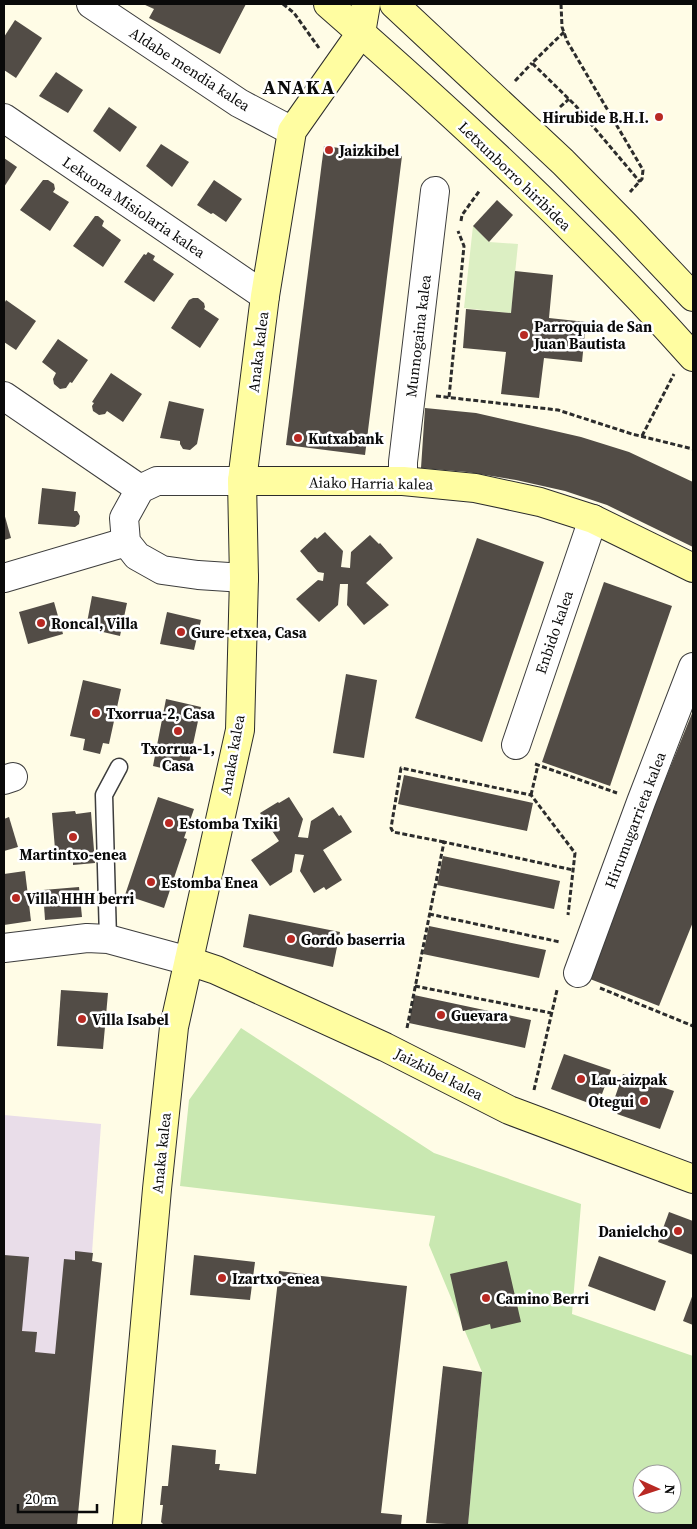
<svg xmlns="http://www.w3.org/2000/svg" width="697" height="1529" font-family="'Source Serif 4',serif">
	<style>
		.industrial { fill: #e9dde9 }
		.green { fill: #c9e8b1; fill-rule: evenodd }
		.pitch { fill: #dcefc3 }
		.building { fill: #524c46 }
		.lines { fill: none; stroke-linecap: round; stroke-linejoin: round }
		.lane-casing { stroke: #3d3d3d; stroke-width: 19 }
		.street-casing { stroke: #3d3d3d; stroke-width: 30 }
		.secondary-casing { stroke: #2c2c2c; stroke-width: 30 }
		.path { stroke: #2c2c2c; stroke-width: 3; stroke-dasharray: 5 2.5; stroke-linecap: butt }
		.lane { stroke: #fff; stroke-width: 16 }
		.street { stroke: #fff; stroke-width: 28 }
		.secondary { stroke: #fffda1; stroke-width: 28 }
		.poi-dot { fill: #b82923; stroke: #fff; stroke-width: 2 }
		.labels { text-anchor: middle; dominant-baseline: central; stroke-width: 5; stroke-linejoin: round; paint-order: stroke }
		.street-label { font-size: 15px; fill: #0a0a0a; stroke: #fff }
		.poi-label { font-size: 15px; font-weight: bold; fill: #0a0a0a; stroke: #fff; text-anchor: start }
		.district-label { font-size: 20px; font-weight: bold; letter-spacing: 1px; fill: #0a0a0a; stroke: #fff }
	</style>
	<rect width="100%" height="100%" fill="#fffce6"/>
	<polygon class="industrial" points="4,1115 101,1124 73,1525 4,1525"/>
	<path class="green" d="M241,1028L434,1153L581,1204L572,1314L693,1356V1525H468L482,1372L429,1245L435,1216L180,1186L189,1100ZM642,1474H672V1504H642Z"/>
	<polygon class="pitch" points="473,226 489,242 518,244 511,313 464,308"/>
	<g class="building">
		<polygon points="143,4 246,4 220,54 149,18 154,9"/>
		<polygon points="15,20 42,38 16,78 4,70 4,37"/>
		<polygon points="56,72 83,90 68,113 39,96"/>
		<polygon points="109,107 137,127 120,152 93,131"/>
		<polygon points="161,144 189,162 172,187 146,166"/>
		<polygon points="324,146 402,156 365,455 286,445"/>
		<polygon points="4,158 17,167 4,187"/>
		<polygon points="43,180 48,180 54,184 55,189 53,192 69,202 50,231 20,210"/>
		<polygon points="214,180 242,199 226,222 213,213 211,214 197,205"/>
		<polygon points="497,200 513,215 489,242 473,226"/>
		<polygon points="95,216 98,216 104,221 102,226 121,240 103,267 73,246"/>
		<polygon points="148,252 155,256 153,260 174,274 154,302 124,282 144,254 146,255"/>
		<polygon points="515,271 553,275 549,318 586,322 582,362 544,358 539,398 501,394 506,352 463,348 466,309 511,313"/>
		<polygon points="193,298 198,298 204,303 205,307 204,309 219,319 200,348 171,328 189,300"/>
		<polygon points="6,300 36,321 16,350 4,342 4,304"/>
		<polygon points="58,339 88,360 72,383 70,382 66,388 60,389 54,384 53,379 56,373 42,362"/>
		<polygon points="111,373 142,394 123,422 107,411 105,414 99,415 93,411 92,406 94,403 92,402"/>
		<polygon points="169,401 204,409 197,444 190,450 183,449 180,444 180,441 160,438"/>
		<polygon points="425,408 476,413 581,437 629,452 693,482 693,547 607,505 565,491 516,480 467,472 421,468"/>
		<polygon points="42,488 76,492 74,511 77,511 80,516 79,524 75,527 38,524"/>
		<polygon points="4,513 11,538 4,540"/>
		<polygon points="325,532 343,551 341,567 350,568 351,552 370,535 379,544 380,543 393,558 366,583 389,605 364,625 347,605 348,584 340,584 338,605 319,622 296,599 318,580 323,581 324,573 318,572 300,551 315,537 317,539"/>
		<polygon points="477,538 544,562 482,742 415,718"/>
		<polygon points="604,582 672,606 610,786 542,762"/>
		<polygon points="92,596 127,603 120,636 86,628"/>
		<polygon points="54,602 63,634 28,644 19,612"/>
		<polygon points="167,612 201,620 194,650 160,644"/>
		<polygon points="346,674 377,680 364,758 333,753"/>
		<polygon points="83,680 121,689 109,744 103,743 100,754 83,750 85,739 70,736"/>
		<polygon points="166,699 201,707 189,763 172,760 170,770 153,766"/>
		<polygon points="693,711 693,922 659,1006 585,977"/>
		<polygon points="404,775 533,803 527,831 398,804"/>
		<polygon points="158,797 194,809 184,838 187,839 164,908 125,895"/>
		<polygon points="289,797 303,819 298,837 308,838 311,821 333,807 339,816 341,815 352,832 323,850 342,880 326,890 324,887 314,893 300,871 304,855 295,854 292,872 270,886 251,860 279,841 260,813 278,802 279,803"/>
		<polygon points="75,811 76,814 91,812 95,863 73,865 73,859 56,861 52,813"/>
		<polygon points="9,817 18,847 4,851 4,819"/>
		<polygon points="443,856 560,881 554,909 437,885"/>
		<polygon points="25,871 31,921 4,925 4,874"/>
		<polygon points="79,887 82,917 45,920 43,890"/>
		<polygon points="249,914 340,932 333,967 243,947"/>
		<polygon points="429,926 546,950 539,978 423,954"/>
		<polygon points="61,990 108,993 103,1049 57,1046"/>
		<polygon points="414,995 531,1020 525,1048 409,1023"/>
		<polygon points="564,1054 611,1070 602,1094 599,1093 594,1105 551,1089"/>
		<polygon points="623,1074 674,1091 660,1129 617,1114 621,1103 614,1100"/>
		<polygon points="669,1212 693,1221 693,1255 658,1242"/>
		<polygon points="75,1251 93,1253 92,1261 102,1263 77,1525 4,1525 4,1255 29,1257 22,1331 37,1332 35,1352 55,1354 64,1259 75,1260"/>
		<polygon points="194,1255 255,1262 250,1300 190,1295"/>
		<polygon points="599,1256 666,1281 655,1311 588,1286"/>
		<polygon points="507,1261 521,1322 491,1329 490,1324 463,1331 450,1274"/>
		<polygon points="279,1271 407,1286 381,1513 402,1515 401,1525 164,1525 161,1522 163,1505 160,1505 162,1486 168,1486 172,1445 216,1450 215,1464 220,1464 219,1470 256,1474"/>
		<polygon points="693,1294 693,1325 683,1321"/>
		<polygon points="443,1366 482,1372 468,1525 426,1523"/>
	</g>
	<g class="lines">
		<defs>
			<polyline id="lane" points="108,939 104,795 119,767"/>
			<g id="street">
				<polyline points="91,4 239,103 292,131"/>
				<polyline points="4,118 265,296"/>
				<polyline points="4,396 140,489"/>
				<polyline points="242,481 157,481 140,489 124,518 126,542 137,556 162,570 198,575 244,578"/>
				<polyline points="403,481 403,462 435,191"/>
				<polyline points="4,578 126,542"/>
				<polyline points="516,745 593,519"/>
				<polyline points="4,780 13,777"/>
				<polyline points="4,948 87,938 108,939 189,961"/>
				<polyline points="578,973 641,802 693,667"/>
			</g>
			<g id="secondary">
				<path d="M328,4C455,115 581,231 693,357"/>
				<polyline points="394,4 563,162 626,226 693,297"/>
				<polyline points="242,481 403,481 475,488 540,502 593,519 693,568"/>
				<polyline points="189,961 216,970 385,1047 509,1110 693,1179"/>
				<polyline points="127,1525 157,1189 174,1027 240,730 244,578 242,481 265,296 292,131 361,33 366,4"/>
			</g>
		</defs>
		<use href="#lane" class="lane-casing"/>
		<use href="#street" class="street-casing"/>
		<use href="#secondary" class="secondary-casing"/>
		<g class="path">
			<polyline points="283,4 294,13 319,48"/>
			<polyline points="561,4 562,27 567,41 643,170 642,179 630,192"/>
			<polyline points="564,32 532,63 575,105 640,182"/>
			<polyline points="515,81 532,63"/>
			<polyline points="560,107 569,99"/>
			<polyline points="461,221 462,215 480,190"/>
			<polyline points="436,396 558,410 632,434 693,449"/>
			<polyline points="449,397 464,246 458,231"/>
			<polyline points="642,436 674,374"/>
			<polyline points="535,764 617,793"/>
			<polyline points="531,795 538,765"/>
			<polyline points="444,842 393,832 391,828 401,768 531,795 575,853 568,915"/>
			<polyline points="429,914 560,942"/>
			<polyline points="415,986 551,1013"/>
			<polyline points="600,988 693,1026"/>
			<polyline points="407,1028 444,842 573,870"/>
			<polyline points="534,1090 557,990"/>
		</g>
		<use href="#lane" class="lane"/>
		<use href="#street" class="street"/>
		<use href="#secondary" class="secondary"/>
	</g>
	<g class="poi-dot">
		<circle cx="659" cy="117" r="5"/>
		<circle cx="329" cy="150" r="5"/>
		<circle cx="524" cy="335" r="5"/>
		<circle cx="298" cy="438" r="5"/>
		<circle cx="41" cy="623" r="5"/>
		<circle cx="181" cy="632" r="5"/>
		<circle cx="96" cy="713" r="5"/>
		<circle cx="178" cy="731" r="5"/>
		<circle cx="169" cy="823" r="5"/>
		<circle cx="73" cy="837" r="5"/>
		<circle cx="151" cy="882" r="5"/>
		<circle cx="16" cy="898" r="5"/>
		<circle cx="291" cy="939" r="5"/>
		<circle cx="441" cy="1015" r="5"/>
		<circle cx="82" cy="1019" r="5"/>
		<circle cx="581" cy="1079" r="5"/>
		<circle cx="644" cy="1101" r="5"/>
		<circle cx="678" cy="1231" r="5"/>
		<circle cx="222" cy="1278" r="5"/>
		<circle cx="486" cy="1298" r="5"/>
	</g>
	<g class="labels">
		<g class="street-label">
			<text transform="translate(190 69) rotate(33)">Aldabe mendia kalea</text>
			<text transform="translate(515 176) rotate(44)">Letxunborro hiribidea</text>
			<text transform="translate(134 207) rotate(34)">Lekuona Misiolaria kalea</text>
			<text transform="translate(418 336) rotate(-83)">Munnogaina kalea</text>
			<text transform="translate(258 352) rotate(-83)">Anaka kalea</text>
			<text transform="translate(371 483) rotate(1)">Aiako Harria kalea</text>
			<text transform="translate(554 632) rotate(-71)">Enbido kalea</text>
			<text transform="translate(232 755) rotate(-80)">Anaka kalea</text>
			<text transform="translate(635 820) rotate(-69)">Hirumugarrieta kalea</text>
			<text transform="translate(439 1074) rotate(27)">Jaizkibel kalea</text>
			<text transform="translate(161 1153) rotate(-84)">Anaka kalea</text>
		</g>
		<g class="poi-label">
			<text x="649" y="117" text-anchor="end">Hirubide B.H.I.</text>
			<text x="339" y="150">Jaizkibel</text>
			<text x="534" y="326">Parroquia de San<tspan x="534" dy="17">Juan Bautista</tspan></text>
			<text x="308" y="438">Kutxabank</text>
			<text x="51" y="623">Roncal, Villa</text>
			<text x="191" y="632">Gure-etxea, Casa</text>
			<text x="106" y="713">Txorrua-2, Casa</text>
			<text x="178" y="748" text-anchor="middle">Txorrua-1,<tspan x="178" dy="17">Casa</tspan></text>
			<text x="179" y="823">Estomba Txiki</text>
			<text x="73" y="854" text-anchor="middle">Martintxo-enea</text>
			<text x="161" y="882">Estomba Enea</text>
			<text x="26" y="898">Villa HHH berri</text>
			<text x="301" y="939">Gordo baserria</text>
			<text x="451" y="1015">Guevara</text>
			<text x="92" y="1019">Villa Isabel</text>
			<text x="591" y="1079">Lau-aizpak</text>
			<text x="634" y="1101" text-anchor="end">Otegui</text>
			<text x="668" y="1231" text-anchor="end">Danielcho</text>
			<text x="232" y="1278">Izartxo-enea</text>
			<text x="496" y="1298">Camino Berri</text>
		</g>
		<g class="district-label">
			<text x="299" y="87">ANAKA</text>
		</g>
	</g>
	<rect width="697" height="1529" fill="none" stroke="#0a0a0a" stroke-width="10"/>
	<g transform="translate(657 1489) rotate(93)"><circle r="24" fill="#ffffff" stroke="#9d9d9d"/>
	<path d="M0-4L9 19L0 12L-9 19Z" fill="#b82923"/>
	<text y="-8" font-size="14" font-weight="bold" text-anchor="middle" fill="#0a0a0a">N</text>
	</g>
	<path d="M18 1504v8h79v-8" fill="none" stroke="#0a0a0a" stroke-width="2.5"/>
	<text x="25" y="1504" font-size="15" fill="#0a0a0a" stroke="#ffffff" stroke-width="4" paint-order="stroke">20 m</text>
</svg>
